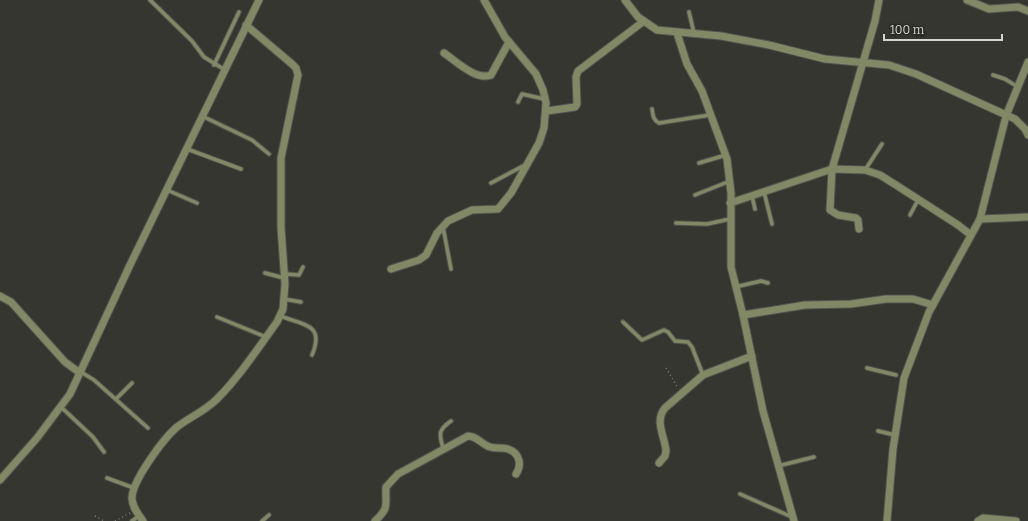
<svg xmlns="http://www.w3.org/2000/svg" width="1028" height="521" font-family="Bitter,serif">
	<style>
		.lines { fill: none; stroke-linecap: round; stroke-linejoin: round }
		.lane-casing { stroke: #52534d; stroke-width: 5.5 }
		.street-casing { stroke: #52534d; stroke-width: 9 }
		.path { stroke: #7b7c77; stroke-width: 1.5; stroke-dasharray: 1 3; stroke-linecap: butt }
		.lane { stroke: #818866; stroke-width: 3.5 }
		.street { stroke: #818866; stroke-width: 7 }
	</style>
	<rect width="100%" height="100%" fill="#353630"/>
	<g class="lines">
		<defs>
			<g id="lane">
				<polyline points="150,0 192,41 204,57 225,70"/>
				<polyline points="689,12 694,33"/>
				<polyline points="214,65 239,12"/>
				<polyline points="993,75 1005,79 1018,87"/>
				<polyline points="518,102 522,94 544,99"/>
				<path d="M652,109C653,115 653,120 659,123L710,115"/>
				<polyline points="202,116 252,140 269,154"/>
				<polyline points="187,149 241,169"/>
				<polyline points="699,163 726,155"/>
				<polyline points="865,170 882,144"/>
				<polyline points="491,183 525,165"/>
				<polyline points="167,190 197,203"/>
				<polyline points="764,192 772,224"/>
				<polyline points="695,195 730,181"/>
				<polyline points="752,196 755,209"/>
				<polyline points="910,215 918,200"/>
				<polyline points="676,223 707,224 730,219"/>
				<polyline points="443,227 451,269"/>
				<polyline points="265,273 284,278"/>
				<polyline points="285,274 299,275 303,267"/>
				<polyline points="735,287 761,281 768,283"/>
				<polyline points="284,299 301,302"/>
				<path d="M280,316C304,325 325,324 312,355"/>
				<polyline points="217,317 266,337"/>
				<polyline points="623,322 642,340 664,330 668,332 675,341 688,342 692,347 703,375"/>
				<polyline points="867,368 896,375"/>
				<polyline points="81,372 94,380 148,428"/>
				<polyline points="116,399 132,383"/>
				<polyline points="61,407 93,437 104,452"/>
				<polyline points="878,431 895,435"/>
				<path d="M443,448C439,434 438,430 451,421"/>
				<polyline points="778,466 814,457"/>
				<polyline points="107,478 134,488"/>
				<polyline points="740,494 792,517"/>
				<polyline points="132,521 139,516"/>
				<polyline points="262,521 269,515"/>
			</g>
			<g id="street">
				<polyline points="625,0 638,17 657,30 721,36 769,45 825,59 889,65 916,74 1015,119 1025,129 1028,135"/>
				<polyline points="967,0 989,9 1018,7 1028,11"/>
				<polyline points="677,33 687,64 702,91 727,159 731,193 731,267 743,315 763,411 794,521"/>
				<path d="M444,53C456,61 476,81 491,75L509,42"/>
				<polyline points="547,111 575,107 577,104 576,77 578,71 644,21"/>
				<polyline points="730,203 832,169 865,170 880,175 896,185 958,225 971,235"/>
				<polyline points="980,219 1028,217"/>
				<polyline points="859,229 858,220 856,218 838,215 830,210 832,169 875,21 879,0"/>
				<polyline points="391,269 419,260 426,255 437,233 448,221 472,210 498,209 511,193 539,143 544,128 546,103 543,90 536,74 505,37 484,0"/>
				<polyline points="0,296 11,302 65,362 80,373"/>
				<polyline points="743,315 805,305 851,304 886,299 913,299 933,305"/>
				<path d="M659,463L665,456L666,451C665,437 654,421 665,408L703,375L752,356"/>
				<polyline points="0,480 37,438 70,394 130,265 259,0"/>
				<path d="M143,521C138,514 133,508 132,499C131,482 164,438 177,427C190,417 205,411 217,399C240,376 258,348 277,322L283,309L285,284L281,227V158L298,75L296,68L292,64L246,25"/>
				<path d="M375,521C390,507 385,506 386,487L398,474L468,436C477,436 481,444 490,447C496,449 502,447 508,449C520,453 522,465 516,474"/>
				<polyline points="887,521 893,449 904,378 929,312 980,219 1006,116 1028,62"/>
				<polyline points="978,521 983,518 1016,521"/>
			</g>
		</defs>
		<use href="#lane" class="lane-casing"/>
		<use href="#street" class="street-casing"/>
		<g class="path">
			<polyline points="666,368 678,388"/>
			<polyline points="95,516 104,521"/>
			<polyline points="115,521 130,513"/>
		</g>
		<use href="#lane" class="lane"/>
		<use href="#street" class="street"/>
	</g>
	<path d="M884 34v6h118v-6" fill="none" stroke="#d4d5d1" stroke-width="2"/>
	<text x="890" y="34" font-size="12" fill="#d4d5d1" stroke="#2b2c26" stroke-width="3" paint-order="stroke">100 m</text>
</svg>
